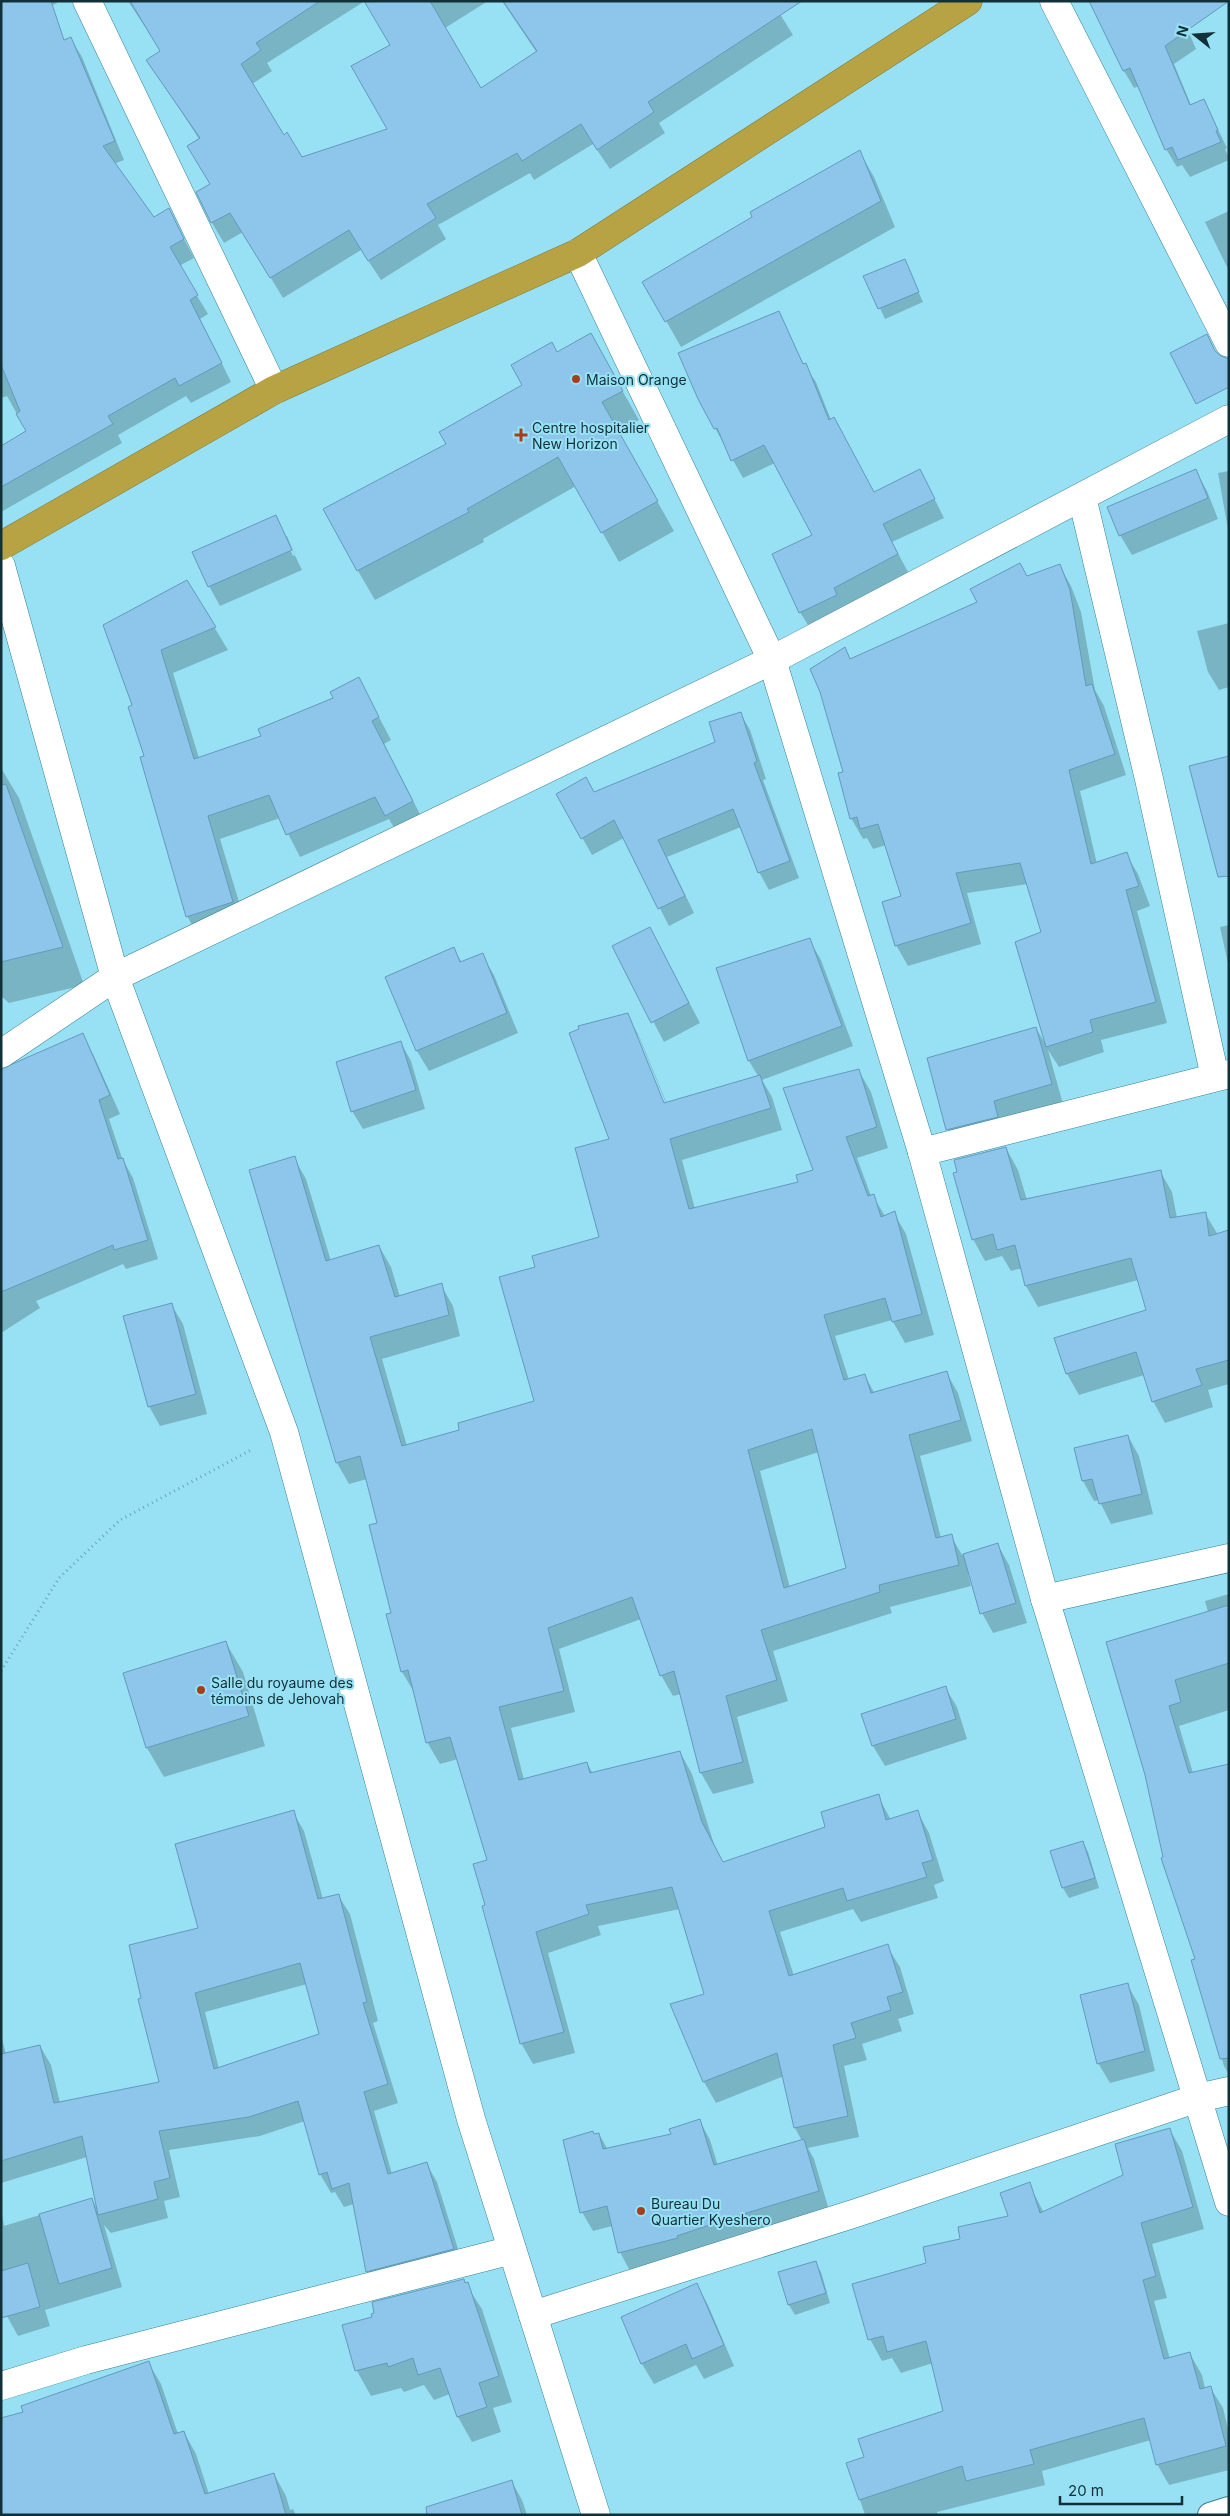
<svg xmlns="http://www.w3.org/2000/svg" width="1230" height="2516" font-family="Inter,sans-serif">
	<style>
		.shadow { fill: #0003; fill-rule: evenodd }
		.building { fill: #8dc6ea; stroke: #629abc; fill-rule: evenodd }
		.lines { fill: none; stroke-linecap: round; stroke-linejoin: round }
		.lane-casing { stroke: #368093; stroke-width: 26 }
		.street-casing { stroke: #368093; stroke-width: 29 }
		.highway-casing { stroke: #7d7b3f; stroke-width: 29 }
		.path { stroke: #6ba5b5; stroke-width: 3; stroke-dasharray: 1 4; stroke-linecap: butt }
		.lane { stroke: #fff; stroke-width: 24 }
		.street { stroke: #fff; stroke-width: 28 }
		.highway { stroke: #b7a343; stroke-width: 28 }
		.poi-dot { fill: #a63e1e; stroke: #98e1f5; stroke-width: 2 }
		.labels { text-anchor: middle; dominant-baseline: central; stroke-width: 4; stroke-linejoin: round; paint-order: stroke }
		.poi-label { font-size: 14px; fill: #113038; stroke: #98e1f5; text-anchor: start }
	</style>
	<rect width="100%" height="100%" fill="#98e1f5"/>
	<g class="shadow">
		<polygon points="1,1 56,1 57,3 1,32"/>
		<polygon points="128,1 365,1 267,63 272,71 252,84 283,136 301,159 389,130 391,45 365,1 488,1 445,28 481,90 537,53 502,1 772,1 793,35 659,123 665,133 610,169 593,144 534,180 530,173 438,225 446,239 381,280 361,250 283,298 243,232 224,243 212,223 198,193 211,185 199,139 148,60 161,51"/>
		<polygon points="1175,1 1196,49 1174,64 1191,105 1204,100 1227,148 1225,149 1229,158 1229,160 1190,177 1182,165 1177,167 1166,149 1139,86 1134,88 1124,71 1092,4"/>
		<polygon points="71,39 82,57 124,160 114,164 153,219 169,210 194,258 179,266 208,314 200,319 231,382 191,403 186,396 118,435 122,443 1,512 1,447 27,432 7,396 1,398 1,68"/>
		<polygon points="859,151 874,177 895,227 681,347 644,282 754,218"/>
		<polygon points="1229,211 1229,271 1205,222"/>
		<polygon points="904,260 923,302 885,319 865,276"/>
		<polygon points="778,313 804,365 816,382 831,420 874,493 920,470 944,518 892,542 908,572 843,607 846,614 811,630 800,612 814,536 775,463 743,478 715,428"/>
		<polygon points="557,353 607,364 639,420 618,432 674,531 619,562 576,486 483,539 484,542 375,600 358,571 448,444 524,385"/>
		<polygon points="1196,471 1207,491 1218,519 1132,555 1120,535"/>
		<polygon points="1229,471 1229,535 1218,473"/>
		<path d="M276,516L302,570L220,606L209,586ZM284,536H287L295,555L293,556Z"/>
		<polygon points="1059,565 1071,586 1081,612 1095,690 1104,706 1126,775 1080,791 1097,864 1126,854 1138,874 1150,906 1137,911 1167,1023 1101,1040 1104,1052 1059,1067 1048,1050 1063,1104 959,1149 947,1129 1036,1028 1046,1045 1042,932 1028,884 967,893 981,944 908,966 896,945 902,897 886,845 873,849 867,838 863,839 851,818 844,773 845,649 851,660 979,602 1027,578"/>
		<polygon points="187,582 228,650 173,673 199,758 262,737 334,698 359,679 391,740 384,744 425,824 400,838 389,819 300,857 280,818 220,839 246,925 200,939 187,916 134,706"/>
		<polygon points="1229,623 1229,687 1219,690 1208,672 1197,631"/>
		<polygon points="740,713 750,730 766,779 763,780 799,878 769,890 759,872 741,827 667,857 694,913 669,926 624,838 592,855 558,795 594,794 717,742"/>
		<polygon points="1,768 19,798 84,985 9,1003 1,996"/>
		<polygon points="1229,925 1229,968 1220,927"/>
		<polygon points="650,928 700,1023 664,1042 614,947"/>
		<path d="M809,939L821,960L853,1046L762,1080L772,1097L782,1130L682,1160L695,1209L800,1183L815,1171L859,1071L871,1092L888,1148L857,1158L871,1196H873L885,1216L894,1213L906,1234L934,1335L905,1343L892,1320L835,1336L849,1380L865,1376L875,1394L946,1372L958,1393L972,1441L920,1456L941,1538L951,1536L962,1555L998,1545L1009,1565L1027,1623L993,1633L982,1613L970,1573L968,1574L971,1586L890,1607L892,1613L773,1651L788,1701L737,1717L754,1783L713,1794L701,1773L681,1694L673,1696L661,1675L641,1619L559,1649L575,1712L511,1728L524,1780L587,1763L593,1774L680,1752L692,1774L714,1844L723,1863L827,1828L878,1796L891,1820L917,1811L929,1833L944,1881L934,1885L938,1898L861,1922L853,1909L780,1932L794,1976L887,1946L900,1967L914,2014L898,2019L902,2031L862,2044L867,2060L844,2066L859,2137L808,2148L814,2159L829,2210L630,2271L620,2252L612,2226L593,2231L582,2212L594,2135L599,2134L608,2150L672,2135L700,2121L710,2140L718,2166L802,2141L795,2128L784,2076L716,2103L704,2082L672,2005L706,1995L680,1909L598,1926L601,1935L548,1953L575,2053L533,2064L521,2043L487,1906L489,1860L458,1759L440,1764L427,1742L414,1692L402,1672L379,1524L367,1479L349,1484L337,1463L294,1158L306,1179L331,1261L379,1246L391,1267L400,1297L441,1285L453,1306L460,1336L382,1359L407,1446L461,1431L536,1402L537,1268L601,1238L610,1139L627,1015L639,1036L667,1104L758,1076L749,1061L718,969ZM635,1035H638L668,1108L665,1109ZM819,1452L848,1569L790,1588L760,1471Z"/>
		<polygon points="454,949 462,963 482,955 494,975 518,1033 429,1071 417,1051 387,978"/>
		<polygon points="82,1035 93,1054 120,1114 109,1119 122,1158 133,1178 158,1259 126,1269 123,1264 36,1301 40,1308 1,1333 1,1071"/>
		<polygon points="401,1043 411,1061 425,1109 363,1129 352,1111"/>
		<polygon points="1006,1148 1018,1170 1027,1200 1160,1171 1172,1192 1177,1218 1205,1213 1218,1235 1229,1231 1229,1384 1208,1390 1213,1407 1165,1423 1153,1401 1144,1375 1079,1395 1067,1374 1147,1311 1138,1280 1038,1307 1026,1286 1022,1268 1011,1271 1002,1256 985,1261 973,1239"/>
		<polygon points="171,1304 183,1324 207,1414 160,1426 149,1406"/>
		<polygon points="1128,1436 1139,1456 1153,1514 1111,1524 1099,1500 1094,1501 1083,1481 1075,1449"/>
		<polygon points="1229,1594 1229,1710 1179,1726 1193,1773 1229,1765 1229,2075 1224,2066 1192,1961 1197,1960 1165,1858 1146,1775 1108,1642 1208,1612 1205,1601"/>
		<polygon points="226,1643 243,1672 265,1746 164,1777 147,1748"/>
		<polygon points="945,1687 957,1707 967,1739 885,1766 873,1746 863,1715"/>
		<path d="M293,1812L304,1831L323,1899L338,1895L350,1914L378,2021L373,2023L398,2103L374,2111L392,2174L426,2163L437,2182L464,2268L378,2290L367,2271L354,2204L344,2207L335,2192L331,2193L320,2174L305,2121L260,2136L169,2150L180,2197L164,2201L168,2218L111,2233L104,2225L122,2287L45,2310L50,2326L18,2336L7,2316L1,2297V2209L4,2226L92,2199L98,2211L87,2157L1,2183V2035L6,2054L40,2046L51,2065L60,2103L160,2083L142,1999ZM307,1984L320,2035L219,2069L205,2012Z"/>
		<polygon points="1083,1842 1088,1852 1099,1888 1069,1898 1063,1888 1052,1852"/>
		<polygon points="1127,1984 1139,2005 1155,2071 1110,2083 1098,2063"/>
		<polygon points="1170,2130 1182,2151 1204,2229 1152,2244 1167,2298 1154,2301 1170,2359 1190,2354 1202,2375 1205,2388 1210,2387 1223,2408 1229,2433 1229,2470 1169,2485 1157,2464 1151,2440 1042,2471 1045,2485 937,2512 937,2515 865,2515 848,2464 865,2458 945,2411 933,2363 901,2373 892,2358 882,2361 870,2339 928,2264 962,2240 1010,2217 1029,2184 1044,2213 1125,2175"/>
		<polygon points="815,2262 821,2272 830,2303 795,2315 789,2305 780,2273"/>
		<polygon points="463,2280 482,2309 512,2402 493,2408 501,2432 472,2442 458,2417 450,2394 434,2400 424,2385 404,2392 401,2388 371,2396 357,2371 344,2326 373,2317"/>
		<polygon points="697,2285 708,2305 734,2366 704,2379 696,2365 654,2384 642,2364"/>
		<polygon points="148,2362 161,2384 178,2434 184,2432 196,2454 209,2494 274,2474 286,2496 290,2510 293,2509 296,2515 1,2515 24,2413"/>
		<polygon points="512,2482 522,2500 527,2515 485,2515"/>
	</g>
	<g class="building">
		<polygon points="1,1 51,1 64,40 71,37 115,141 103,146 154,217 169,208 184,239 170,247 198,295 190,300 222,363 179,386 175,378 108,416 113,424 1,487 1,446 26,431 16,414 20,411 1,365"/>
		<polygon points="130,1 320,1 256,43 261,50 241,64 284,135 287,132 302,157 387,129 351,66 390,45 364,1 430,1 481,88 537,51 503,1 802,1 648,102 654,112 597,150 581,124 522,161 517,153 427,204 436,218 368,261 349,230 270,278 230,213 211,223 196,192 210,184 187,146 200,138 146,60 160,51"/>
		<polygon points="1089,1 1229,1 1165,46 1190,105 1204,99 1218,130 1216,131 1221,142 1178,160 1172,147 1165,150 1130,68 1123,71"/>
		<polygon points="860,150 881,201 665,322 642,282 752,217 750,212"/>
		<polygon points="905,259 919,292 878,309 863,276"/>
		<polygon points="779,311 803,364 806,363 829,420 834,417 874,492 920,469 935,499 883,524 898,554 834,588 837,595 799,613 772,554 812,535 764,445 731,461 717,428 714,429 698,399 678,353"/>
		<polygon points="591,333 623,391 602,402 658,501 601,533 558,457 467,509 469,512 357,571 323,509 446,444 439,432 522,385 511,365 552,342 557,352"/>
		<polygon points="1207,334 1215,351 1221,356 1229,359 1229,387 1196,404 1170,353"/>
		<polygon points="1196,469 1208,498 1119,536 1107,507"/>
		<polygon points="276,515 292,550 208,587 192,552"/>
		<polygon points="1020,563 1027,576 1060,564 1070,590 1086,686 1092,684 1115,754 1069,770 1091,864 1127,852 1139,886 1126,890 1156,1002 1090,1020 1093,1032 1046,1047 1015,942 1041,932 1020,863 956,873 971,923 895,946 882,902 901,896 878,824 860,829 857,817 850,819 838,773 843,772 820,692 810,669 845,647 850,659 977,602 970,589"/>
		<polygon points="187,580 216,627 161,650 194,759 261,736 258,729 333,698 330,692 359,677 379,717 372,721 413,801 385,816 375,797 286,835 269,795 208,816 233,902 186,917 140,757 144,756 128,707 132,705 103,625"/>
		<polygon points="741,712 757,761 754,763 790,861 758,873 733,809 658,840 685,896 658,909 614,820 581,839 556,794 586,777 594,792 715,742 709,722"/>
		<polygon points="1229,756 1229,876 1218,877 1189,766"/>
		<polygon points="6,784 63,947 1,962 1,785"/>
		<polygon points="650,927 689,1003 651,1023 612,946"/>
		<polygon points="810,938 842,1026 748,1061 716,968"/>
		<polygon points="454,947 460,962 483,953 507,1013 416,1051 385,977"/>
		<path d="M628,1013L664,1103L760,1075L771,1108L670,1139L689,1209L798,1182L796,1175L813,1170L783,1088L859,1069L877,1127L846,1137L868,1196L874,1194L881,1217L895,1211L922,1314L892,1322L885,1298L824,1315L844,1380L865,1374L871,1393L947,1371L961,1420L909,1435L936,1538L952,1534L959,1565L879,1585L880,1592L761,1630L777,1680L726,1696L743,1762L700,1773L674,1671L660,1676L632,1597L548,1628L564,1691L499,1707L519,1780L587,1762L590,1773L680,1751L702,1822L723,1862L825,1827L821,1812L879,1794L886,1820L918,1810L933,1860L922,1863L927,1877L847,1901L843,1888L769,1911L789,1976L888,1944L903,1992L887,1997L891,2010L851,2023L856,2038L833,2045L848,2116L794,2128L777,2053L703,2082L670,2004L704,1994L672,1887L586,1905L589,1914L536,1932L564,2032L520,2044L482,1906L485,1905L473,1864L487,1860L450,1737L426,1743L408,1670L401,1672L386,1614L391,1613L369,1525L377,1523L360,1456L336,1463L249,1170L295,1156L326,1261L379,1245L395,1297L442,1283L449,1315L370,1337L402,1446L459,1430L458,1423L534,1401L499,1277L535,1267L532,1256L599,1237L575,1148L609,1139L569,1033L579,1029L578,1026ZM812,1429L846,1568L784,1588L748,1450Z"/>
		<polygon points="1036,1027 1052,1084 994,1101 998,1117 946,1130 927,1058"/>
		<polygon points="83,1033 110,1095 99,1100 118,1159 123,1158 148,1240 114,1250 113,1245 1,1292 1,1069"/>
		<polygon points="401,1041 416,1090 351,1112 336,1062"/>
		<polygon points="1006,1147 1021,1200 1161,1170 1170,1218 1206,1212 1209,1236 1229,1230 1229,1360 1196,1369 1202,1385 1152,1402 1136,1352 1066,1374 1054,1338 1146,1310 1131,1258 1025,1286 1015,1245 997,1250 993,1234 972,1240 953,1173 957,1172 954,1160"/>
		<polygon points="172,1303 196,1394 148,1407 123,1316"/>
		<polygon points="1128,1435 1142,1494 1099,1504 1092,1479 1082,1481 1074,1448"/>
		<polygon points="998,1543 1016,1603 980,1614 963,1554"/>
		<polygon points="1229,1605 1229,1663 1175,1680 1181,1702 1169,1706 1189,1773 1229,1764 1229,2058 1220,2059 1191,1960 1195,1959 1161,1858 1163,1857 1145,1775 1106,1642"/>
		<polygon points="226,1641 249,1716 146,1748 123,1673"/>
		<polygon points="946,1686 956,1719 872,1746 861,1714"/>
		<path d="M294,1810L318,1899L339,1894L367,2002L363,2003L388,2084L364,2092L388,2174L427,2162L454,2249L366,2272L349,2183L332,2189L327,2172L319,2175L298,2101L249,2117L159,2131L170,2178L154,2182L158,2199L98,2215L82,2136L1,2161V2054L40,2045L54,2103L159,2082L138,1999L141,1998L129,1945L198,1928L175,1844ZM300,1963L319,2034L214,2069L195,1993Z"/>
		<polygon points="1083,1841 1095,1878 1062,1888 1050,1851"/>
		<polygon points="1128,1983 1145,2051 1097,2064 1080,1995"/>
		<polygon points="700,2119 714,2165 804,2139 819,2191 730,2218 677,2236 678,2238 618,2253 607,2206 580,2213 563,2140 593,2131 594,2134 599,2133 603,2149 671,2134 669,2129"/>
		<polygon points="1170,2128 1193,2207 1141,2223 1156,2276 1143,2280 1164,2359 1190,2352 1200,2389 1211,2386 1226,2446 1156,2465 1144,2418 1030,2450 1034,2464 966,2481 962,2466 859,2500 846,2463 864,2457 858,2439 943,2411 926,2341 887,2352 883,2336 868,2340 852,2284 926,2263 923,2247 960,2239 958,2227 1008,2216 1000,2193 1030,2182 1040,2213 1123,2175 1115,2144"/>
		<polygon points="92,2198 112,2268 59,2284 39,2214"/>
		<polygon points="816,2261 826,2293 788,2305 778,2272"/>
		<polygon points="28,2263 40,2307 1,2318 1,2271"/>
		<polygon points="464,2279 465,2283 468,2282 499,2376 479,2383 487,2407 457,2417 440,2368 418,2375 413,2358 388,2367 387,2363 355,2371 342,2325 372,2317 371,2314 374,2313 372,2302"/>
		<polygon points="697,2283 724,2345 692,2359 686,2344 641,2364 621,2317"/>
		<polygon points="149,2361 174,2434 184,2431 205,2494 274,2473 286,2515 1,2515 1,2418 23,2412 21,2406"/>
		<polygon points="512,2480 522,2515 427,2515 426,2507"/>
	</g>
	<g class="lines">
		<defs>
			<polyline id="lane" points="1210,2515 1229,2509"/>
			<g id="street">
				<polyline points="87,1 274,390"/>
				<polyline points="1054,1 1229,343"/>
				<polyline points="578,253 772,660 922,1152 1045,1599 1229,2202"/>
				<polyline points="1082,497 1149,779 1215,1077"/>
				<polyline points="1,566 115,977 284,1432 471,2119 596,2515"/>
				<polyline points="1,1054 115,977 772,660 1229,419"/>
				<polyline points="922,1152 1229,1074"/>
				<polyline points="1045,1599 1229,1558"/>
				<polyline points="533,2315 856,2213 1198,2098 1229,2091"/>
				<polyline points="1,2386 86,2360 512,2250"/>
			</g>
			<polyline id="highway" points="1,546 274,390 578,253 968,1"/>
		</defs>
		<use href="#lane" class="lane-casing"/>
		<use href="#street" class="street-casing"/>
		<use href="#highway" class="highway-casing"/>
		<polyline class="path" points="1,1671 59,1578 120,1520 253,1449"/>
		<use href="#lane" class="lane"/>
		<use href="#street" class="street"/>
		<use href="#highway" class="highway"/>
	</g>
	<g class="poi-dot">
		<circle cx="576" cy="379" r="5"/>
		<path d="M518.5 427.5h5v5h5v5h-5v5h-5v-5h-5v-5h5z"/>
		<circle cx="201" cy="1690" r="5"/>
		<circle cx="641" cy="2211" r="5"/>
	</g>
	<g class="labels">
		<g class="poi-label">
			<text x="586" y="379">Maison Orange</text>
			<text x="532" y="427">Centre hospitalier<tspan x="532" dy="16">New Horizon</tspan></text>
			<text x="211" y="1682">Salle du royaume des<tspan x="211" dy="16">témoins de Jehovah</tspan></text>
			<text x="651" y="2203">Bureau Du<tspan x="651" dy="16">Quartier Kyeshero</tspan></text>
		</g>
	</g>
	<rect width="1230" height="2516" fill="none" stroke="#113038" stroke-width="5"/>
	<g transform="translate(1195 35) rotate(287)" stroke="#98e1f5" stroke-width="4" paint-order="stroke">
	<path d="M0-4L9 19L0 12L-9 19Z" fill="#113038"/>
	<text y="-8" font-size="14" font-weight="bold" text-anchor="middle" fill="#113038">N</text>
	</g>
	<path d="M1060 2496v8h122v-8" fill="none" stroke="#113038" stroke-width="2.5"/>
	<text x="1068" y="2496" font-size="15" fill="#113038" stroke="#98e1f5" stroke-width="4" paint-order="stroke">20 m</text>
</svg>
